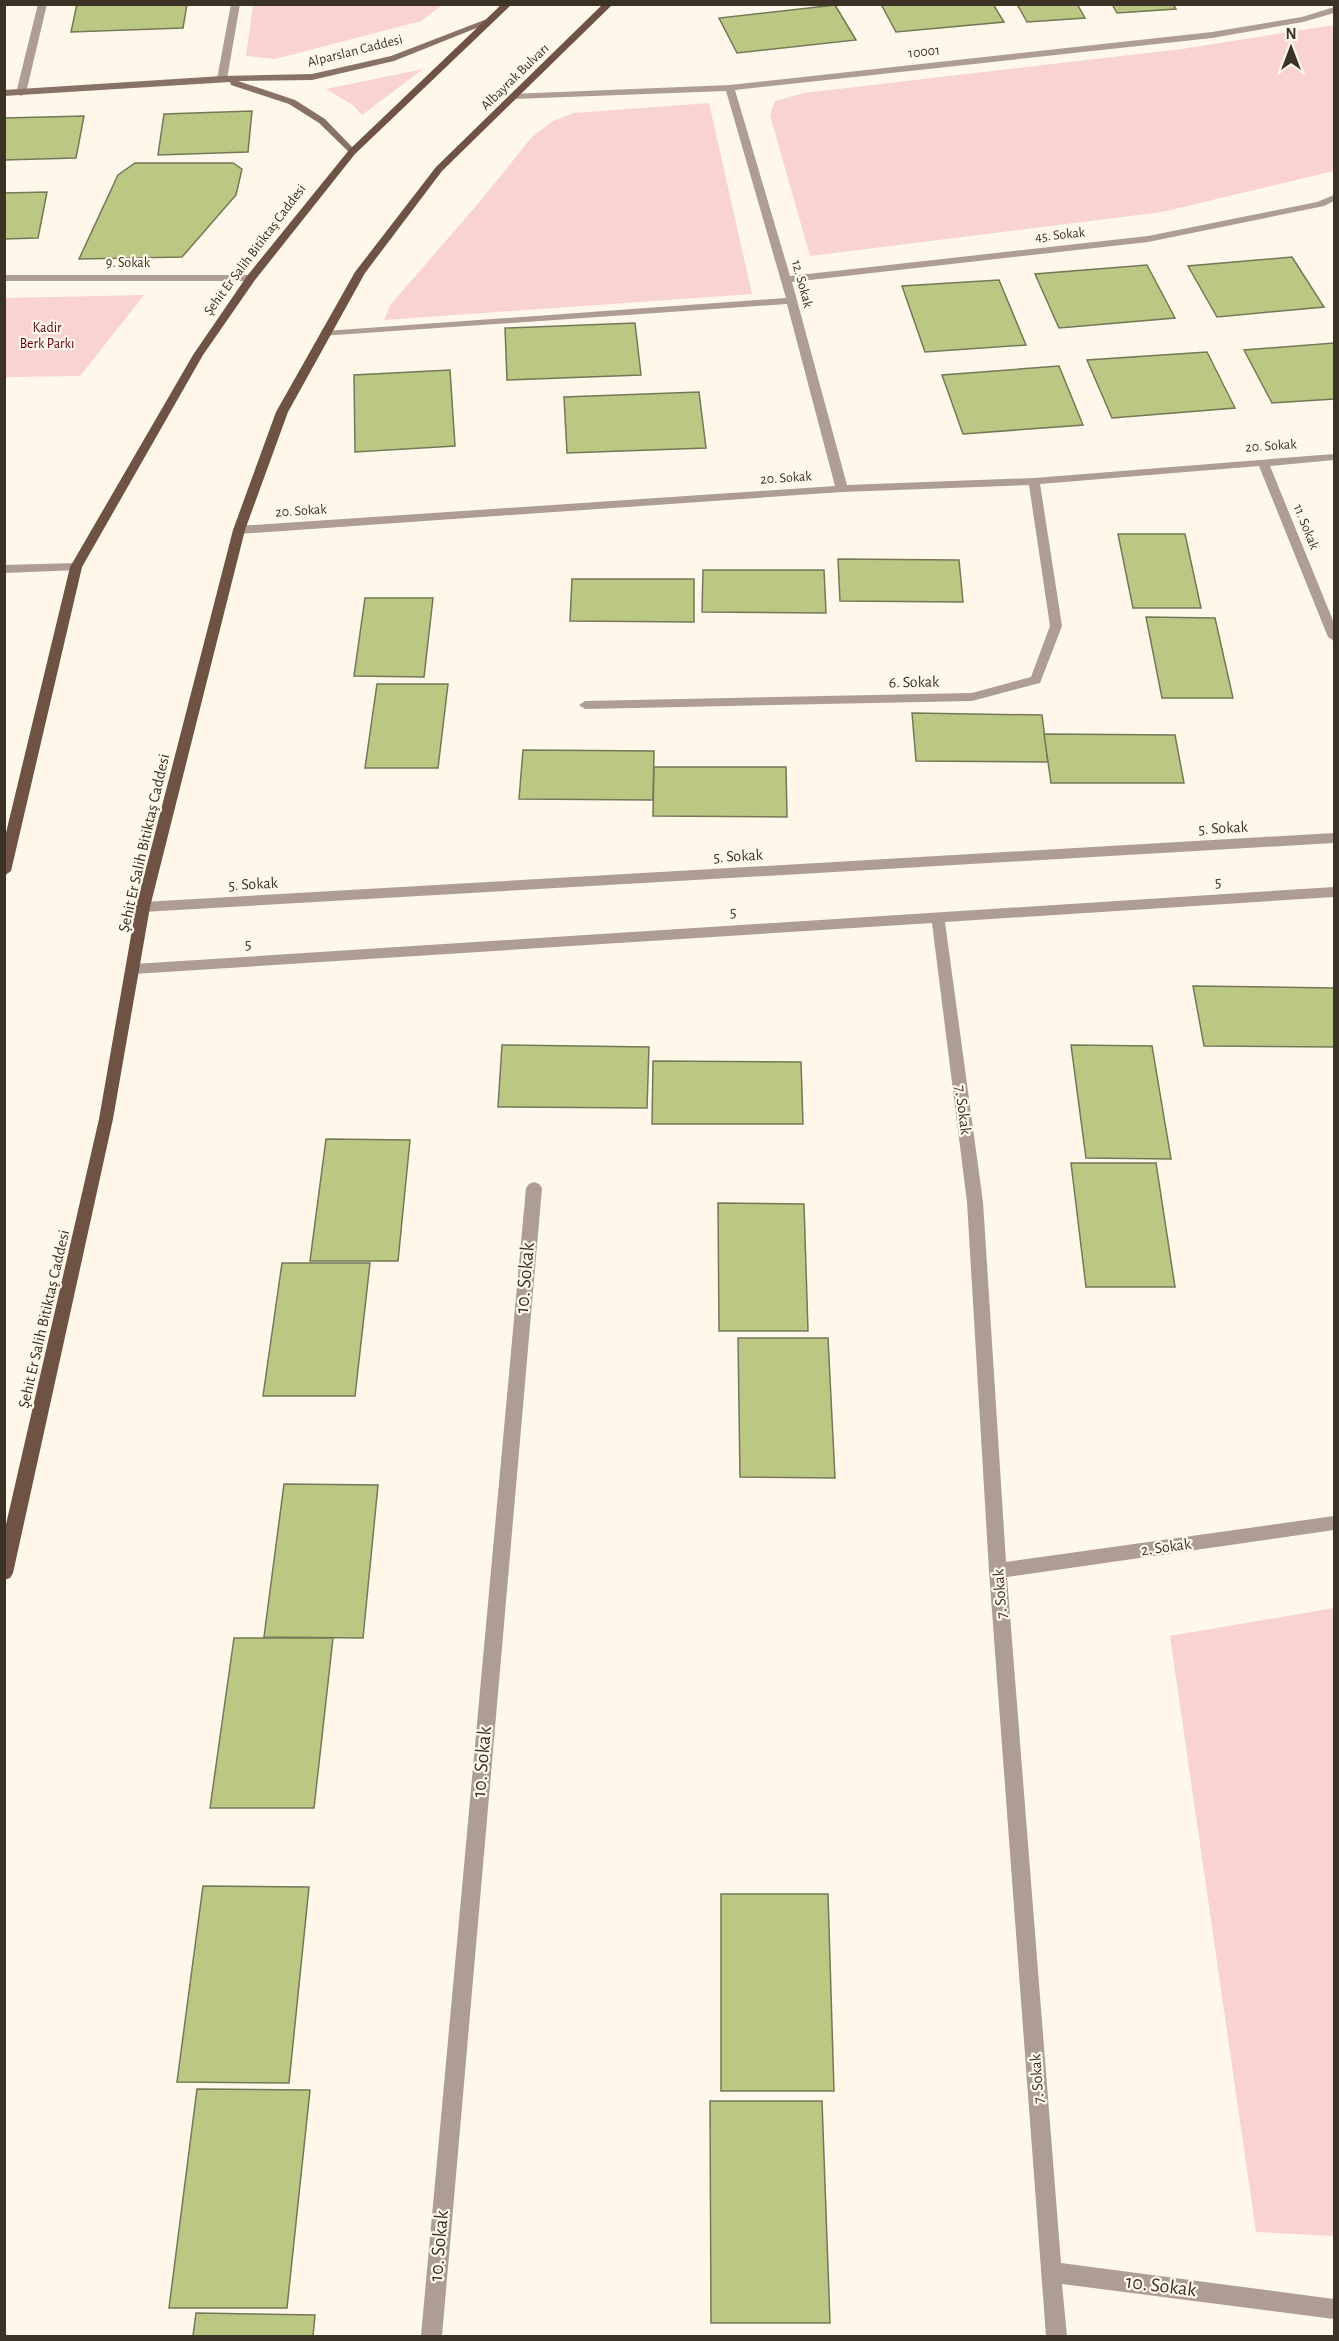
<svg xmlns="http://www.w3.org/2000/svg" width="1339" height="2341" font-family="'Alegreya Sans',sans-serif">
	<style>
		.green { fill: #f9d2d3 }
		.building { fill: #bdc784; stroke: #737857; stroke-width: 1.5 }
		.lines { fill: none; stroke-linecap: round; stroke-linejoin: round }
		.street { fill: #ad9d95; fill-rule: evenodd }
		.secondary { fill: #887166; fill-rule: evenodd }
		.primary { fill: #6e5345; fill-rule: evenodd }
		.labels { text-anchor: middle; dominant-baseline: central; stroke-width: 4.5; stroke-linejoin: round; paint-order: stroke }
		.far-street-label { font-size: 14px; fill: #3a3325; stroke: #fff7e9 }
		.far-park-label { font-size: 14px; fill: #5b011a; stroke: #fff7e9 }
		.street-label { font-size: 16px; fill: #3a3325; stroke: #fff7e9 }
		.near-street-label { font-size: 20px; fill: #3a3325; stroke: #fff7e9 }
	</style>
	<rect width="100%" height="100%" fill="#fff7e9"/>
	<g class="green">
		<polygon points="253,5 253,4 442,5 421,21 275,59 246,56"/>
		<polygon points="1334,25 1334,171 1162,212 810,256 770,115 775,101 804,93 1182,49"/>
		<polygon points="423,69 362,115 353,105 326,89"/>
		<polygon points="709,103 752,294 384,320 391,304 477,205 532,137 553,121 574,113"/>
		<polygon points="144,295 80,376 5,377 5,298"/>
		<polygon points="1334,1608 1334,2236 1256,2232 1170,1636"/>
	</g>
	<g class="building">
		<polygon points="77,4 187,4 183,28 71,32"/>
		<polygon points="881,4 993,4 1004,22 896,32"/>
		<polygon points="1017,4 1077,4 1085,18 1027,22"/>
		<polygon points="1112,4 1173,4 1176,9 1117,13"/>
		<polygon points="835,5 856,40 737,53 719,18"/>
		<polygon points="252,111 248,152 158,155 164,114"/>
		<polygon points="84,116 76,158 4,160 4,118"/>
		<polygon points="135,163 233,163 242,169 236,195 182,257 79,259 118,175"/>
		<polygon points="47,192 38,238 4,239 4,193"/>
		<polygon points="1292,257 1324,307 1217,317 1188,266"/>
		<polygon points="1147,265 1175,318 1059,328 1035,274"/>
		<polygon points="999,280 1026,345 925,352 902,286"/>
		<polygon points="635,323 641,375 507,380 505,328"/>
		<polygon points="1334,343 1334,399 1272,403 1244,350"/>
		<polygon points="1207,352 1235,408 1112,418 1087,360"/>
		<polygon points="1059,366 1083,425 963,434 942,375"/>
		<polygon points="450,370 455,446 355,452 354,375"/>
		<polygon points="699,392 706,448 567,453 564,397"/>
		<polygon points="1118,534 1185,534 1201,608 1133,608"/>
		<polygon points="838,559 959,560 963,602 840,601"/>
		<polygon points="703,570 824,570 826,613 702,612"/>
		<polygon points="572,579 694,579 694,622 570,621"/>
		<polygon points="365,598 433,598 424,677 354,676"/>
		<polygon points="1146,617 1215,618 1233,698 1162,698"/>
		<polygon points="377,684 448,684 438,768 365,768"/>
		<polygon points="912,713 1042,715 1048,762 916,761"/>
		<polygon points="1044,734 1175,735 1184,783 1051,783"/>
		<polygon points="523,750 654,751 653,800 519,799"/>
		<polygon points="654,767 786,767 787,817 653,816"/>
		<polygon points="1193,986 1334,988 1334,1047 1204,1046"/>
		<polygon points="502,1045 649,1047 647,1108 498,1107"/>
		<polygon points="1071,1045 1152,1046 1171,1159 1086,1158"/>
		<polygon points="653,1061 801,1062 803,1124 652,1124"/>
		<polygon points="326,1139 410,1140 398,1261 310,1261"/>
		<polygon points="1071,1163 1156,1163 1175,1287 1086,1287"/>
		<polygon points="718,1203 804,1204 808,1331 719,1331"/>
		<polygon points="282,1263 370,1263 355,1396 263,1396"/>
		<polygon points="738,1338 828,1338 835,1478 740,1477"/>
		<polygon points="284,1484 378,1485 363,1638 264,1637"/>
		<polygon points="234,1638 333,1638 314,1808 210,1808"/>
		<polygon points="203,1886 309,1887 289,2083 177,2082"/>
		<polygon points="721,1894 828,1894 834,2091 721,2091"/>
		<polygon points="197,2089 310,2090 287,2308 169,2308"/>
		<polygon points="710,2101 822,2101 830,2323 711,2323"/>
		<polygon points="196,2313 315,2315 313,2336 193,2336"/>
	</g>
	<g class="lines">
		<g class="street">
			<polygon points="38,4 47,4 26,93 21,96 16,93"/>
			<polygon points="231,4 240,4 227,79 222,82 217,79"/>
			<polygon points="1334,7 1334,13 1303,22 1212,38 735,90 790,276 1148,236 1317,202 1334,195 1334,201 1324,206 1148,242 792,282 847,485 1034,478 1334,454 1334,460 1270,466 1334,623 1334,641 1328,637 1259,466 1040,484 1062,626 1040,683 972,701 585,709 579,705 585,701 972,693 1031,677 1050,626 1029,485 842,492 239,534 233,530 239,526 835,486 787,304 321,336 320,334 325,331 786,298 726,91 514,99 509,96 511,94 730,85 1212,32 1302,17"/>
			<polygon points="4,275 251,275 256,278 251,281 4,281"/>
			<polygon points="76,563 82,567 80,570 4,573 4,565"/>
			<polygon points="1334,833 1334,843 143,912 136,907 143,902"/>
			<polygon points="1334,887 1334,897 945,922 983,1202 1006,1562 1334,1516 1334,1530 1007,1577 1061,2263 1334,2299 1334,2319 1062,2284 1067,2336 1046,2336 989,1571 967,1202 932,923 134,974 127,969 134,964"/>
			<polygon points="534,1182 539,1184 542,1188 442,2336 421,2336 526,1188 529,1184"/>
		</g>
		<polygon class="secondary" points="487,19 494,21 394,61 312,80 238,81 295,100 325,119 355,150 355,154 352,155 319,123 289,104 231,85 230,82 4,96 4,90 222,76 312,74 391,56"/>
		<g class="primary">
			<polygon points="502,4 512,4 355,154 255,280 203,355 82,567 11,871 4,876 4,841 70,567 193,355 247,276 349,150"/>
			<polygon points="603,4 613,4 442,171 365,273 288,412 245,530 150,907 113,1119 13,1573 10,1578 4,1580 4,1533 99,1119 136,907 233,530 276,412 355,272 436,167"/>
		</g>
	</g>
	<g class="labels">
		<g class="far-street-label">
			<text transform="translate(355 51) rotate(-14)">Alparslan Caddesi</text>
			<text transform="translate(924 52) rotate(-6)">10001</text>
			<text transform="translate(515 77) rotate(-44)">Albayrak Bulvarı</text>
			<text transform="translate(1060 235) rotate(-6)">45. Sokak</text>
			<text transform="translate(255 250) rotate(-53)">Şehit Er Salih Bitiktaş Caddesi</text>
			<text x="128" y="263">9. Sokak</text>
			<text transform="translate(802 284) rotate(75)">12. Sokak</text>
			<text transform="translate(1271 446) rotate(-4)">20. Sokak</text>
			<text transform="translate(786 478) rotate(-4)">20. Sokak</text>
			<text transform="translate(301 511) rotate(-4)">20. Sokak</text>
			<text transform="translate(1306 527) rotate(68)">11. Sokak</text>
		</g>
		<g class="far-park-label">
			<text x="47" y="328">Kadir<tspan x="47" dy="16">Berk Parkı</tspan></text>
		</g>
		<g class="street-label">
			<text transform="translate(914 682) rotate(-1)">6. Sokak</text>
			<text transform="translate(1223 828) rotate(-3)">5. Sokak</text>
			<text transform="translate(144 843) rotate(-77)">Şehit Er Salih Bitiktaş Caddesi</text>
			<text transform="translate(738 856) rotate(-3)">5. Sokak</text>
			<text transform="translate(1218 882) rotate(-4)">5</text>
			<text transform="translate(253 884) rotate(-3)">5. Sokak</text>
			<text transform="translate(733 912) rotate(-4)">5</text>
			<text transform="translate(248 944) rotate(-4)">5</text>
			<text transform="translate(963 1110) rotate(83)">7. Sokak</text>
			<text transform="translate(44 1319) rotate(-77)">Şehit Er Salih Bitiktaş Caddesi</text>
			<text transform="translate(1166 1547) rotate(-8)">2. Sokak</text>
			<text transform="translate(1000 1594) rotate(-94)">7. Sokak</text>
			<text transform="translate(1037 2079) rotate(-94)">7. Sokak</text>
		</g>
		<g class="near-street-label">
			<text transform="translate(525 1278) rotate(-85)">10. Sokak</text>
			<text transform="translate(482 1762) rotate(-85)">10. Sokak</text>
			<text transform="translate(439 2246) rotate(-85)">10. Sokak</text>
			<text transform="translate(1161 2286) rotate(7)">10. Sokak</text>
		</g>
	</g>
	<rect width="1339" height="2341" fill="none" stroke="#3a3325" stroke-width="12"/>
	<g transform="translate(1291 48)" stroke="#fff7e9" stroke-width="4.5" paint-order="stroke">
	<path d="M0-4.5L10 22L0 15L-10 22Z" fill="#3a3325"/>
	<text y="-9" font-size="16" font-weight="bold" text-anchor="middle" fill="#3a3325">N</text>
	</g>
</svg>
